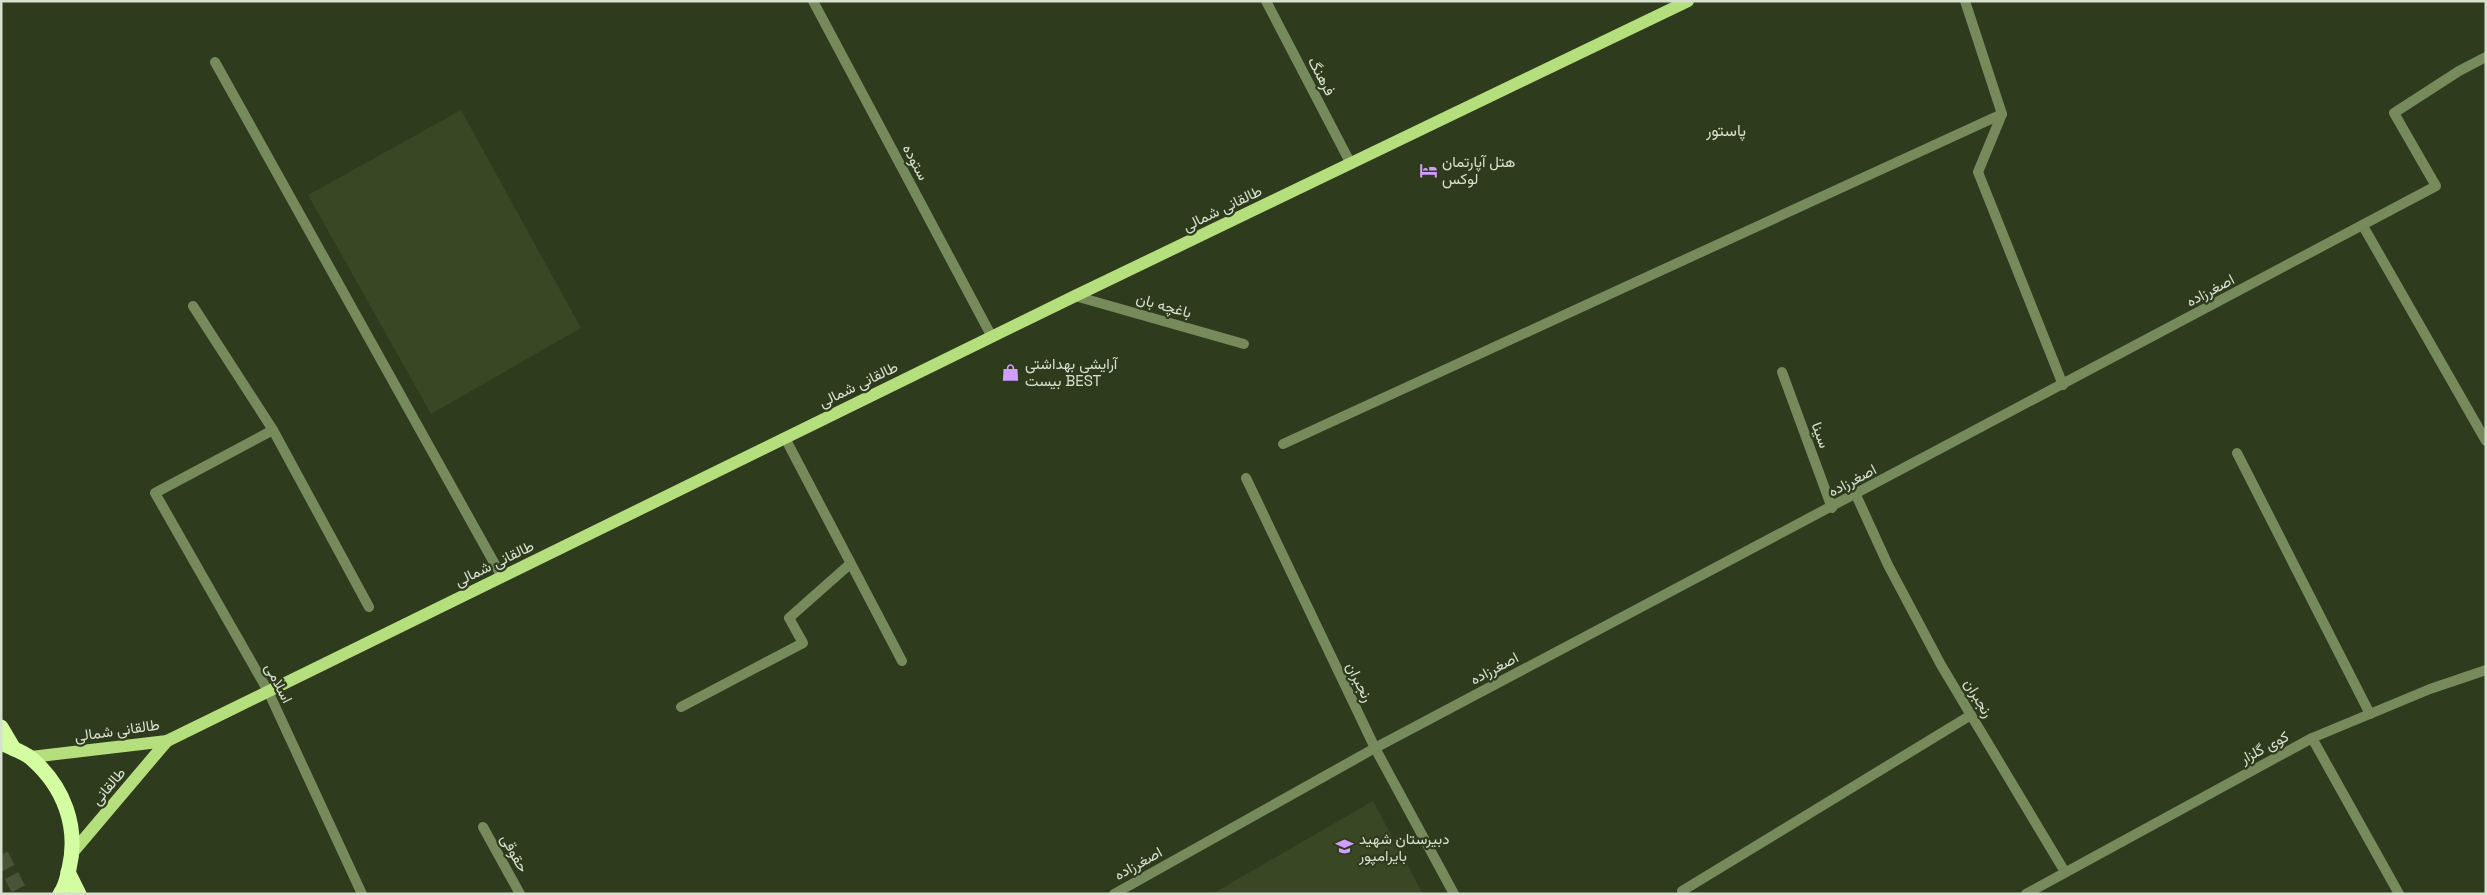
<svg xmlns="http://www.w3.org/2000/svg" width="2487" height="895" font-family="'Space Grotesk',Vazirmatn,sans-serif">
	<style>
		.built { fill: #394724 }
		.lines { fill: none; stroke-linecap: round; stroke-linejoin: round }
		.highway-tunnel { stroke: #475438; stroke-width: 15; stroke-dasharray: 15 8; stroke-linecap: butt }
		.lane { stroke: #768a5c; stroke-width: 10 }
		.street { stroke: #768a5c; stroke-width: 10 }
		.primary { stroke: #b5de7d; stroke-width: 12 }
		.highway { stroke: #d4fca0; stroke-width: 15 }
		.labels { text-anchor: middle; dominant-baseline: central; stroke-width: 4.5; stroke-linejoin: round; paint-order: stroke }
		.street-label { font-size: 15px; fill: #d7e0ce; stroke: #2e3b1d }
		.poi-label { font-size: 15px; fill: #d7e0ce; stroke: #2e3b1d; text-anchor: start }
		.neighbourhood-label { font-size: 16px; fill: #d7e0ce; stroke: #2e3b1d }
	</style>
	<rect width="100%" height="100%" fill="#2e3b1d"/>
	<g class="built">
		<polygon points="461,110 581,328 431,414 308,195"/>
		<polygon points="1373,801 1423,894 1212,894"/>
	</g>
	<g class="lines">
		<polyline class="highway-tunnel" points="1,855 21,894"/>
		<g class="lane">
			<polyline points="813,1 992,337"/>
			<polyline points="2363,226 2486,441"/>
			<polyline points="1682,891 1971,715"/>
		</g>
		<g class="street">
			<polyline points="1266,1 1351,164"/>
			<polyline points="1965,1 2002,114 1978,172 2063,385"/>
			<polyline points="215,62 502,577"/>
			<polyline points="1075,296 1244,344"/>
			<polyline points="193,306 273,430 369,607"/>
			<polyline points="1782,372 1832,508"/>
			<polyline points="273,430 155,493 268,691 362,894"/>
			<polyline points="785,438 902,661"/>
			<polyline points="1283,444 2002,114"/>
			<polyline points="2237,453 2370,714"/>
			<polyline points="1246,478 1375,748 1454,894"/>
			<polyline points="1856,495 1888,565 1941,665 2065,872"/>
			<polyline points="681,707 803,643 789,618 850,564"/>
			<polyline points="2312,738 2399,894"/>
			<polyline points="483,827 520,894"/>
			<polyline points="1114,894 1375,748 2436,186 2394,113 2459,71 2486,57"/>
			<polyline points="2026,894 2312,738 2430,689 2486,670"/>
		</g>
		<g class="primary">
			<polyline points="31,757 167,741 1075,296 1688,1"/>
			<polyline points="73,852 167,741"/>
		</g>
		<g class="highway">
			<polyline points="1,727 14,749"/>
			<path d="M1,743C11,748 24,752 32,759C64,787 79,827 69,869C67,878 66,886 60,894"/>
			<polyline points="68,872 79,894"/>
		</g>
	</g>
	<defs>
		<symbol id="hotel-bare" viewBox="-9 -9 18 18"><path d="M-6-4.5h1.5V1H6V5H4.5V3h-9V5H-6ZM-4 0a1.8 1.8 0 1 1 3.6 0ZM.5 0V-2.5h3Q6-2.5 6 0Z" fill="#d19dfe" stroke="#2e3b1d" stroke-width="2.5" paint-order="stroke"/></symbol>
		<symbol id="shop-bare" viewBox="-9 -9 18 18"><path d="M-5-2.5h2.3a2.7 3.5 0 0 1 5.4 0H5L5.5 6h-11ZM-1.5-2.5h3a1.5 2.3 0 0 0-3 0Z" fill="#d19dfe" stroke="#2e3b1d" stroke-width="2.5" paint-order="stroke"/></symbol>
		<symbol id="school-bare" viewBox="-9 -9 18 18"><path d="M0-5L7-2L0 1L-7-2ZM-4 1L0 2.5L4 1V4Q0 6-4 4Z" fill="#d19dfe" stroke="#2e3b1d" stroke-width="2.5" paint-order="stroke"/></symbol>
	</defs>
	<g fill-rule="evenodd">
		<use href="#hotel-bare" x="1416" y="158" width="25" height="25"/>
		<use href="#shop-bare" x="998" y="360" width="25" height="25"/>
		<use href="#school-bare" x="1332" y="834" width="25" height="25"/>
	</g>
	<g class="labels">
		<g class="street-label">
			<text transform="translate(1322 76) rotate(62)">فرهنگ</text>
			<text transform="translate(916 162) rotate(62)">ستوده</text>
			<text transform="translate(1222 208) rotate(-26)">طالقانی شمالی</text>
			<text transform="translate(2210 290) rotate(-28)">اصغرزاده</text>
			<text transform="translate(1164 305) rotate(16)">باغچه بان</text>
			<text transform="translate(858 384) rotate(-26)">طالقانی شمالی</text>
			<text transform="translate(1821 435) rotate(70)">سینا</text>
			<text transform="translate(1852 480) rotate(-28)">اصغرزاده</text>
			<text transform="translate(494 563) rotate(-26)">طالقانی شمالی</text>
			<text transform="translate(1494 668) rotate(-28)">اصغرزاده</text>
			<text transform="translate(1360 682) rotate(64)">رنجبران</text>
			<text transform="translate(279 683) rotate(63)">اسلامی</text>
			<text transform="translate(1979 698) rotate(59)">رنجبران</text>
			<text transform="translate(117 730) rotate(-8)">طالقانی شمالی</text>
			<text transform="translate(2264 747) rotate(-28)">کوی گلزار</text>
			<text transform="translate(108 786) rotate(-50)">طالقانی</text>
			<text transform="translate(515 853) rotate(61)">حقوقی</text>
			<text transform="translate(1138 863) rotate(-29)">اصغرزاده</text>
		</g>
		<g class="poi-label">
			<text x="1442" y="161">هتل آپارتمان<tspan x="1442" dy="17">لوکس</tspan></text>
			<text x="1025" y="363">آرایشی بهداشتی<tspan x="1025" dy="17">بیست BEST</tspan></text>
			<text x="1359" y="838">دبیرستان شهید<tspan x="1359" dy="17">بایرامپور</tspan></text>
		</g>
		<g class="neighbourhood-label">
			<text x="1726" y="130">پاستور</text>
		</g>
	</g>
	<rect width="2487" height="895" fill="none" stroke="#d7e0ce" stroke-width="5"/>
</svg>
